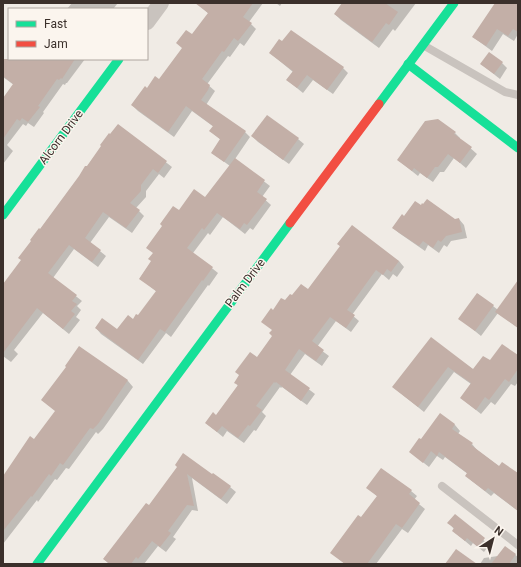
<svg xmlns="http://www.w3.org/2000/svg" width="521" height="567" font-family="Roboto,sans-serif">
	<style>
		.shadow { fill: #0003 }
		.building { fill: #c3afa7 }
		.lines { fill: none; stroke-linecap: round; stroke-linejoin: round }
		.lane { stroke: #c9c3be; stroke-width: 8 }
		.street { stroke: #c9c3be; stroke-width: 16 }
		.fast { stroke: #16e098; stroke-width: 9 }
		.jam { stroke: #f24e42; stroke-width: 9 }
		.labels { text-anchor: middle; dominant-baseline: central; stroke-width: 3; stroke-linejoin: round; paint-order: stroke }
		.street-label { font-size: 12px; fill: #3b302b; stroke: #fbf5ee }
	</style>
	<rect width="100%" height="100%" fill="#f0ebe5"/>
	<g class="shadow">
		<polygon points="72,3 118,3 113,9 67,9"/>
		<polygon points="200,3 263,3 249,22 256,29 244,46 240,43 230,57 228,56 208,83 207,84 215,91 206,105 245,132 250,137 235,159 270,186 262,197 271,205 253,230 250,228 245,234 223,217 210,235 208,233 193,253 218,273 209,286 208,285 171,337 166,333 143,364 101,334 96,328 117,331 138,317 157,292 140,278 152,261 153,253 163,226 179,211 205,198 230,166 212,153 221,140 210,131 214,127 192,111 174,137 138,111 132,105 147,89 160,81 209,14 199,5"/>
		<polygon points="276,3 282,3 280,6"/>
		<polygon points="343,3 384,3 385,4 386,3 416,3 395,31 393,29 379,48 341,20 335,14"/>
		<polygon points="501,3 518,3 518,34 514,41 503,34 492,51 473,37"/>
		<polygon points="270,53 343,68 348,73 333,94 313,80 303,93 287,80 293,72"/>
		<polygon points="3,59 85,59 67,83 66,83 65,85 63,84 43,112 44,113 34,127 28,123 26,126 23,124 7,145 13,151 3,164 3,100 14,85 3,77"/>
		<polygon points="502,63 507,68 500,79 481,64"/>
		<polygon points="118,125 172,167 164,178 159,174 146,191 146,197 136,208 144,216 132,233 109,217 90,243 106,256 98,267 74,249 53,278 82,301 77,306 81,310 76,317 80,320 69,334 43,313 14,350 18,354 11,362 3,356 3,285 22,260 40,230"/>
		<polygon points="455,133 460,138 460,139 477,154 466,168 454,158 444,172 440,172 433,182 420,173 418,176 398,160"/>
		<polygon points="252,136 298,139 304,144 289,164 258,142"/>
		<polygon points="421,206 455,220 459,219 464,225 467,238 451,241 447,247 444,245 439,253 428,245 425,251 399,233 393,228 404,217"/>
		<polygon points="338,244 399,261 404,267 397,277 393,274 389,280 382,274 352,315 359,321 351,332 336,321 317,347 329,356 322,366 305,354 290,375 315,394 307,405 282,387 281,388 280,387 262,412 266,416 256,431 254,430 244,443 227,431 223,437 206,423 216,416 238,386 235,382 257,358 273,336 273,311 292,297 308,290 341,247"/>
		<polygon points="518,289 518,328 498,313 481,336 460,319 478,294 498,310"/>
		<polygon points="431,339 474,370 490,362 518,357 518,382 515,386 511,384 495,405 491,402 481,414 461,398 471,384 454,372 424,412 393,387"/>
		<polygon points="80,348 128,381 133,387 103,429 98,434 96,432 69,469 66,468 57,480 55,479 38,502 37,500 3,544 3,479 34,440 56,411 42,400 67,367"/>
		<polygon points="440,415 455,425 460,431 458,434 472,444 477,450 500,467 518,474 518,511 494,493 491,496 472,481 466,476 468,474 445,457 443,460 437,456 429,467 410,452 421,440"/>
		<polygon points="178,467 230,487 236,492 227,504 192,478 198,511 192,510 173,537 176,539 166,552 158,546 144,564 109,564 104,559 149,507"/>
		<polygon points="381,469 411,491 417,496 414,500 425,509 408,533 402,529 376,564 345,564 332,553 362,519 378,497 368,488"/>
		<polygon points="455,515 489,545 484,552 473,543 471,546 453,531 454,529 449,523"/>
		<polygon points="505,547 518,557 518,564 480,564 484,558 498,556"/>
	</g>
	<g class="building">
		<polygon points="195,3 253,3 243,17 252,23 238,41 234,38 224,52 222,51 202,79 210,85 208,90 201,100 246,131 224,162 211,153 220,139 209,131 213,126 186,106 168,132 131,105 145,86 147,88 155,76 159,79 182,48 176,43 186,30 192,34 208,13"/>
		<polygon points="342,3 385,3 398,12 389,25 386,23 372,42 334,14"/>
		<polygon points="495,3 518,3 518,32 513,29 508,36 497,29 486,46 472,37"/>
		<polygon points="291,30 344,67 327,90 307,75 297,88 286,80 293,71 269,53 279,39 282,41"/>
		<polygon points="489,52 503,62 494,74 480,64"/>
		<polygon points="3,59 75,59 62,79 61,78 59,80 57,79 38,106 40,107 28,122 22,118 20,121 17,119 3,139 3,98 13,84 3,76"/>
		<polygon points="267,115 299,138 283,160 251,136"/>
		<polygon points="438,119 456,132 454,134 472,147 460,163 448,154 438,167 435,167 427,178 414,168 412,171 397,160 425,121"/>
		<polygon points="118,124 167,161 158,173 153,169 141,185 141,191 130,203 140,210 126,228 103,212 85,238 101,250 92,262 69,245 48,273 77,295 72,301 77,304 71,311 75,314 63,329 37,308 3,353 3,284 21,260 18,258 31,241 30,240 39,228 40,229 79,176 85,166 87,166 101,146 100,145 109,133 110,134"/>
		<polygon points="235,158 265,180 257,192 267,199 247,225 244,223 240,229 217,213 204,230 202,228 187,248 213,267 203,281 202,280 165,332 160,329 138,360 95,328 102,318 117,329 128,315 133,319 136,314 138,315 156,291 139,279 151,261 148,259 153,253 146,248 162,226 160,224 173,206 179,210 194,189 205,197"/>
		<polygon points="427,199 455,219 459,218 462,232 446,236 441,242 438,240 433,248 423,241 419,246 392,228 402,214 404,216 415,201 421,205 422,203 423,204"/>
		<polygon points="352,225 399,261 391,272 387,269 383,275 376,270 347,310 355,315 346,328 330,317 312,341 324,350 316,361 299,349 285,370 310,388 301,401 276,382 275,383 274,382 256,406 262,410 250,426 248,425 238,438 222,426 217,432 205,423 213,412 216,415 238,385 234,383 239,375 235,372 250,352 257,357 272,336 269,333 272,330 261,322 271,308 273,310 281,298 285,300 290,294 292,295 301,284 308,289 340,246 337,244"/>
		<polygon points="518,280 518,328 495,312"/>
		<polygon points="477,293 494,305 475,331 458,319"/>
		<polygon points="431,337 473,369 483,356 490,360 502,344 518,355 518,369 509,382 505,379 489,400 485,397 476,410 460,398 471,383 448,367 418,407 392,387"/>
		<polygon points="79,346 128,380 98,424 93,429 90,428 63,465 60,463 51,476 49,474 32,497 31,496 3,531 3,476 30,436 34,439 55,411 41,400 66,367 65,366"/>
		<polygon points="440,413 455,424 452,429 473,443 471,445 499,466 502,462 518,473 518,511 488,488 485,491 465,476 467,473 439,452 437,456 431,451 423,463 409,452 419,438 421,439"/>
		<polygon points="183,453 212,474 213,473 231,486 221,499 187,474 194,506 187,505 168,531 171,533 160,547 152,541 138,559 136,557 131,564 110,564 103,559 146,503 149,505 177,467 175,465"/>
		<polygon points="381,468 412,490 409,494 420,503 402,528 396,524 367,564 345,564 330,553 358,515 361,517 377,496 366,488"/>
		<polygon points="455,514 485,538 478,547 467,538 465,541 452,531 454,528 447,523"/>
		<polygon points="505,546 516,554 509,564 491,564"/>
		<polygon points="456,549 477,564 445,564"/>
	</g>
	<g class="lines">
		<g class="lane">
			<polyline points="423,45 505,92 518,95"/>
			<polyline points="442,486 518,545"/>
		</g>
		<polyline class="street" points="147,22 161,3"/>
		<g class="fast">
			<polyline points="408,64 518,148"/>
			<polyline points="379,104 454,3"/>
			<polyline points="3,215 119,59"/>
			<polyline points="37,564 290,223"/>
		</g>
		<polyline class="jam" points="290,223 379,104"/>
	</g>
	<g class="labels">
		<g class="street-label">
			<text transform="translate(61 137) rotate(-53)">Alcorn Drive</text>
			<text transform="translate(245 283) rotate(-53)">Palm Drive</text>
		</g>
	</g>
	<rect width="521" height="567" fill="none" stroke="#3b302b" stroke-width="8"/>
	<rect x="8" y="8" width="140" height="52" fill="#fbf5ee" stroke="#aea6a0"/>
	<rect x="16" y="21" width="20" height="6" fill="#16e098" stroke="#aea6a0"/>
	<text x="44" y="28" font-size="12" fill="#3b302b">Fast</text>
	<rect x="16" y="41" width="20" height="6" fill="#f24e42" stroke="#aea6a0"/>
	<text x="44" y="48" font-size="12" fill="#3b302b">Jam</text>
	<g transform="translate(493 539) rotate(36)" stroke="#fbf5ee" stroke-width="3" paint-order="stroke">
	<path d="M0-3L7 15L0 10L-7 15Z" fill="#3b302b"/>
	<text y="-6" font-size="11" font-weight="bold" text-anchor="middle" fill="#3b302b">N</text>
	</g>
</svg>
